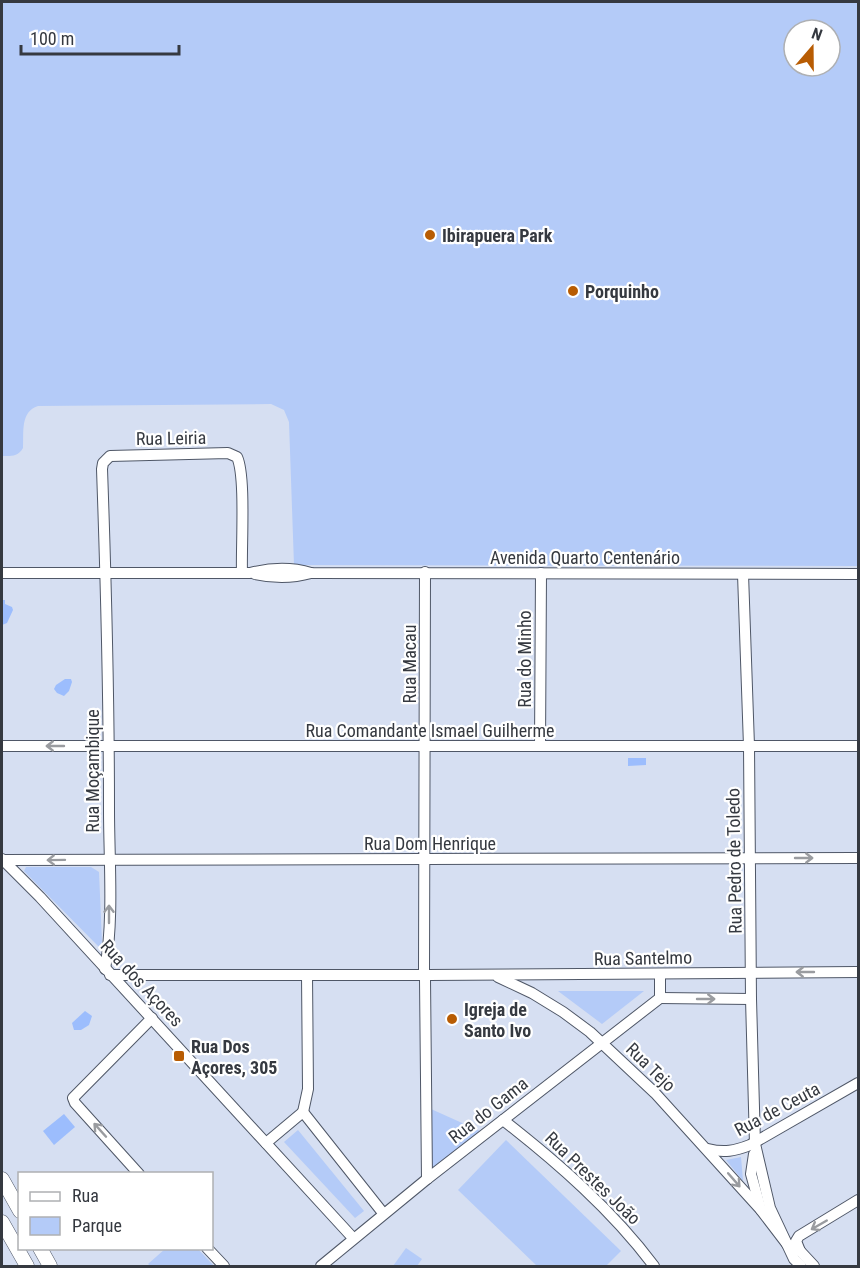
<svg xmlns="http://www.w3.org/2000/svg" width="860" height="1268" font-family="'Roboto Condensed',sans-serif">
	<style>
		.green { fill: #b4cbf8; fill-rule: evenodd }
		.water { fill: #9cbdfd }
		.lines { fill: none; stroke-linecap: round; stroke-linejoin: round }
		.minor-casing { stroke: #4f5767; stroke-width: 12 }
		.major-casing { stroke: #4f5767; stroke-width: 15 }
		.minor { stroke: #fff; stroke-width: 10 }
		.major { stroke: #fff; stroke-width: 14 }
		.oneway { stroke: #9a9ca0 }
		.poi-dot { fill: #b85c03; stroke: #fff; stroke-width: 2 }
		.labels { text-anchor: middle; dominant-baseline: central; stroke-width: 4.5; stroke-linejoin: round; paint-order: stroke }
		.poi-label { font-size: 18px; font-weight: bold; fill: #353940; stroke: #fff; text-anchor: start }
		.street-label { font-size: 18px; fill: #353940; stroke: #fff }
	</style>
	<rect width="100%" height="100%" fill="#d6dff2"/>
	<g class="green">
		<path d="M2,2H858V566L294,565L289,422L284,410L271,404L38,406C20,412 24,432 23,448C18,457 11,456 2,456ZM794,30H830V66H794Z"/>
		<polygon points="26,867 91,867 99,872 102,942 99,947 24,871"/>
		<polygon points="558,991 644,991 602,1024"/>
		<polygon points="431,1109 480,1131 431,1169"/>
		<polygon points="298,1130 364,1211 355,1218 284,1142"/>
		<polygon points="506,1140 621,1251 606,1266 537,1266 458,1190"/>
		<polygon points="741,1157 743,1180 743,1181 726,1160"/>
		<polygon points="197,1248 214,1266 151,1266 148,1264 165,1249"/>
		<polygon points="406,1248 422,1259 417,1266 393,1266"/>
	</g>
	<g class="water">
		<polygon points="2,600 5,600 5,604 12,607 13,610 7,623 2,625"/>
		<polygon points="65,679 71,679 72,682 69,691 64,696 57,693 54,689 56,685"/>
		<polygon points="628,758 646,758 646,765 628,766"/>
		<polygon points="85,1011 92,1016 89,1025 81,1030 74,1030 72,1023"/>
		<polygon points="64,1114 75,1127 54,1145 43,1131"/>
	</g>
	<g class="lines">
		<defs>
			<g id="minor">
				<path d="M2,573H250C270,568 291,567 311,573L858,574"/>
				<path d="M255,574C273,578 293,578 311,573"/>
				<polyline points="743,574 749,746 751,999 755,1144 770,1208 794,1259 801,1266"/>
				<polyline points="2,746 858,746"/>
				<polyline points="540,746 541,573"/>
				<polyline points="2,859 40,897 353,1238"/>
				<polyline points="2,860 858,858"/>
				<path d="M105,969C114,919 109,860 109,810C109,696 106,582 102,469L103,463L110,456L228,453L237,457C246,476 241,548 242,573"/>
				<polyline points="424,971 425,572"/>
				<polyline points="660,974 660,998"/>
				<polyline points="110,975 421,975"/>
				<polyline points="428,975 858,972"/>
				<polyline points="498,977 532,993 563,1012 590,1032 655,1093 761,1210"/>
				<polyline points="425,979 427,1179"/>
				<polyline points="660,998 751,999"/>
				<polyline points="303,1112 308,1089 307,975"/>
				<path d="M503,1120C558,1163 612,1210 654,1266"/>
				<polyline points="266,1143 303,1112 383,1213"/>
				<path d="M708,1149C724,1153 735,1151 750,1145L858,1083"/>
				<polyline points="754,1154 751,1174 761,1210 787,1244 800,1251 814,1266"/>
				<polyline points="139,1174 75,1103 73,1098 152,1018"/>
				<polyline points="207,1248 224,1266"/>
				<polyline points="800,1251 796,1241 799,1236 858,1200"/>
				<polyline points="321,1266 427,1179 660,998"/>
			</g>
			<g id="major">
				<polyline points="2,1179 20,1211"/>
				<polyline points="2,1222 27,1266"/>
				<polyline points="40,1248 50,1266"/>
			</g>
		</defs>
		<use href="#minor" class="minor-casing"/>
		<use href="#major" class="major-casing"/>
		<use href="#minor" class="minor"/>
		<use href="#major" class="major"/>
	</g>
	<defs><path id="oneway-shaft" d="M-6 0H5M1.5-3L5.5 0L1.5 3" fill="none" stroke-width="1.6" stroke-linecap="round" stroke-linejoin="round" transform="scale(1.5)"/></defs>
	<g class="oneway">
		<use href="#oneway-shaft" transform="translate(55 746) rotate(-180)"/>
		<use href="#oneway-shaft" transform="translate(804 858)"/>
		<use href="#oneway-shaft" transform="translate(56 860) rotate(179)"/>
		<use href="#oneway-shaft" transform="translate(109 914) rotate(-90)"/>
		<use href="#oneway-shaft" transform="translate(805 972) rotate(-180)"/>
		<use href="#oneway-shaft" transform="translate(706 999)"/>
		<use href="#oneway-shaft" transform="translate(100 1130) rotate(-132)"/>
		<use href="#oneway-shaft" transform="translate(734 1180) rotate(49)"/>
		<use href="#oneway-shaft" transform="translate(819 1225) rotate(150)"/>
	</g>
	<g class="poi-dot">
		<circle cx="430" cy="235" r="6"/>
		<circle cx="573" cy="291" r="6"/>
		<circle cx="452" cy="1019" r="6"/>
		<rect x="173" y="1050" width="12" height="12" rx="3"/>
	</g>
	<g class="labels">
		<g class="poi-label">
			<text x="442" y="235">Ibirapuera Park</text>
			<text x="585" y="291">Porquinho</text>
			<text x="464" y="1009">Igreja de<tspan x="464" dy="21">Santo Ivo</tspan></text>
			<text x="191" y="1046">Rua Dos<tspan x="191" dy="21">Açores, 305</tspan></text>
		</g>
		<g class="street-label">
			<text transform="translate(171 438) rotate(-1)">Rua Leiria</text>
			<text x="585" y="557">Avenida Quarto Centenário</text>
			<text transform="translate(524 659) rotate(-90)">Rua do Minho</text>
			<text transform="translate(409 664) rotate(-90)">Rua Macau</text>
			<text x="430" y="730">Rua Comandante Ismael Guilherme</text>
			<text transform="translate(92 771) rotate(-90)">Rua Moçambique</text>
			<text x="430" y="843">Rua Dom Henrique</text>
			<text transform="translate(734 861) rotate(-91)">Rua Pedro de Toledo</text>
			<text transform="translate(643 958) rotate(-1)">Rua Santelmo</text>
			<text transform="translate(142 983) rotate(47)">Rua dos Açores</text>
			<text transform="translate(651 1067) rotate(44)">Rua Tejo</text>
			<text transform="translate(777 1109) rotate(-28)">Rua de Ceuta</text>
			<text transform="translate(488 1110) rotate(-38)">Rua do Gama</text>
			<text transform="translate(593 1178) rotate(44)">Rua Prestes João</text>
		</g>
	</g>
	<rect width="860" height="1268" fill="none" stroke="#353940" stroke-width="6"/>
	<rect x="18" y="1172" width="195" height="78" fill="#ffffff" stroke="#aeb0b3" stroke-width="1.5"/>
	<rect x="30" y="1192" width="30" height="9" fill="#ffffff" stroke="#aeb0b3" stroke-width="1.5"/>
	<text x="72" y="1202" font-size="18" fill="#353940">Rua</text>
	<rect x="30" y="1217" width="30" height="18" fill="#b4cbf8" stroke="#aeb0b3" stroke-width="1.5"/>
	<text x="72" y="1232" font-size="18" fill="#353940">Parque</text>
	<g transform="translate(812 48) rotate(20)"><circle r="28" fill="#ffffff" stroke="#aeb0b3" stroke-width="1.5"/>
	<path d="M0-4.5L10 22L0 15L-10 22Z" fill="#b85c03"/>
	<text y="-9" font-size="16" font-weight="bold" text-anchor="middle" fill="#353940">N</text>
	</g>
	<path d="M21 45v9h158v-9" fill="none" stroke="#353940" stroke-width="3"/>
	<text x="30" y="45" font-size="18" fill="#353940" stroke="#ffffff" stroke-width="4.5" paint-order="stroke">100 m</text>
</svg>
